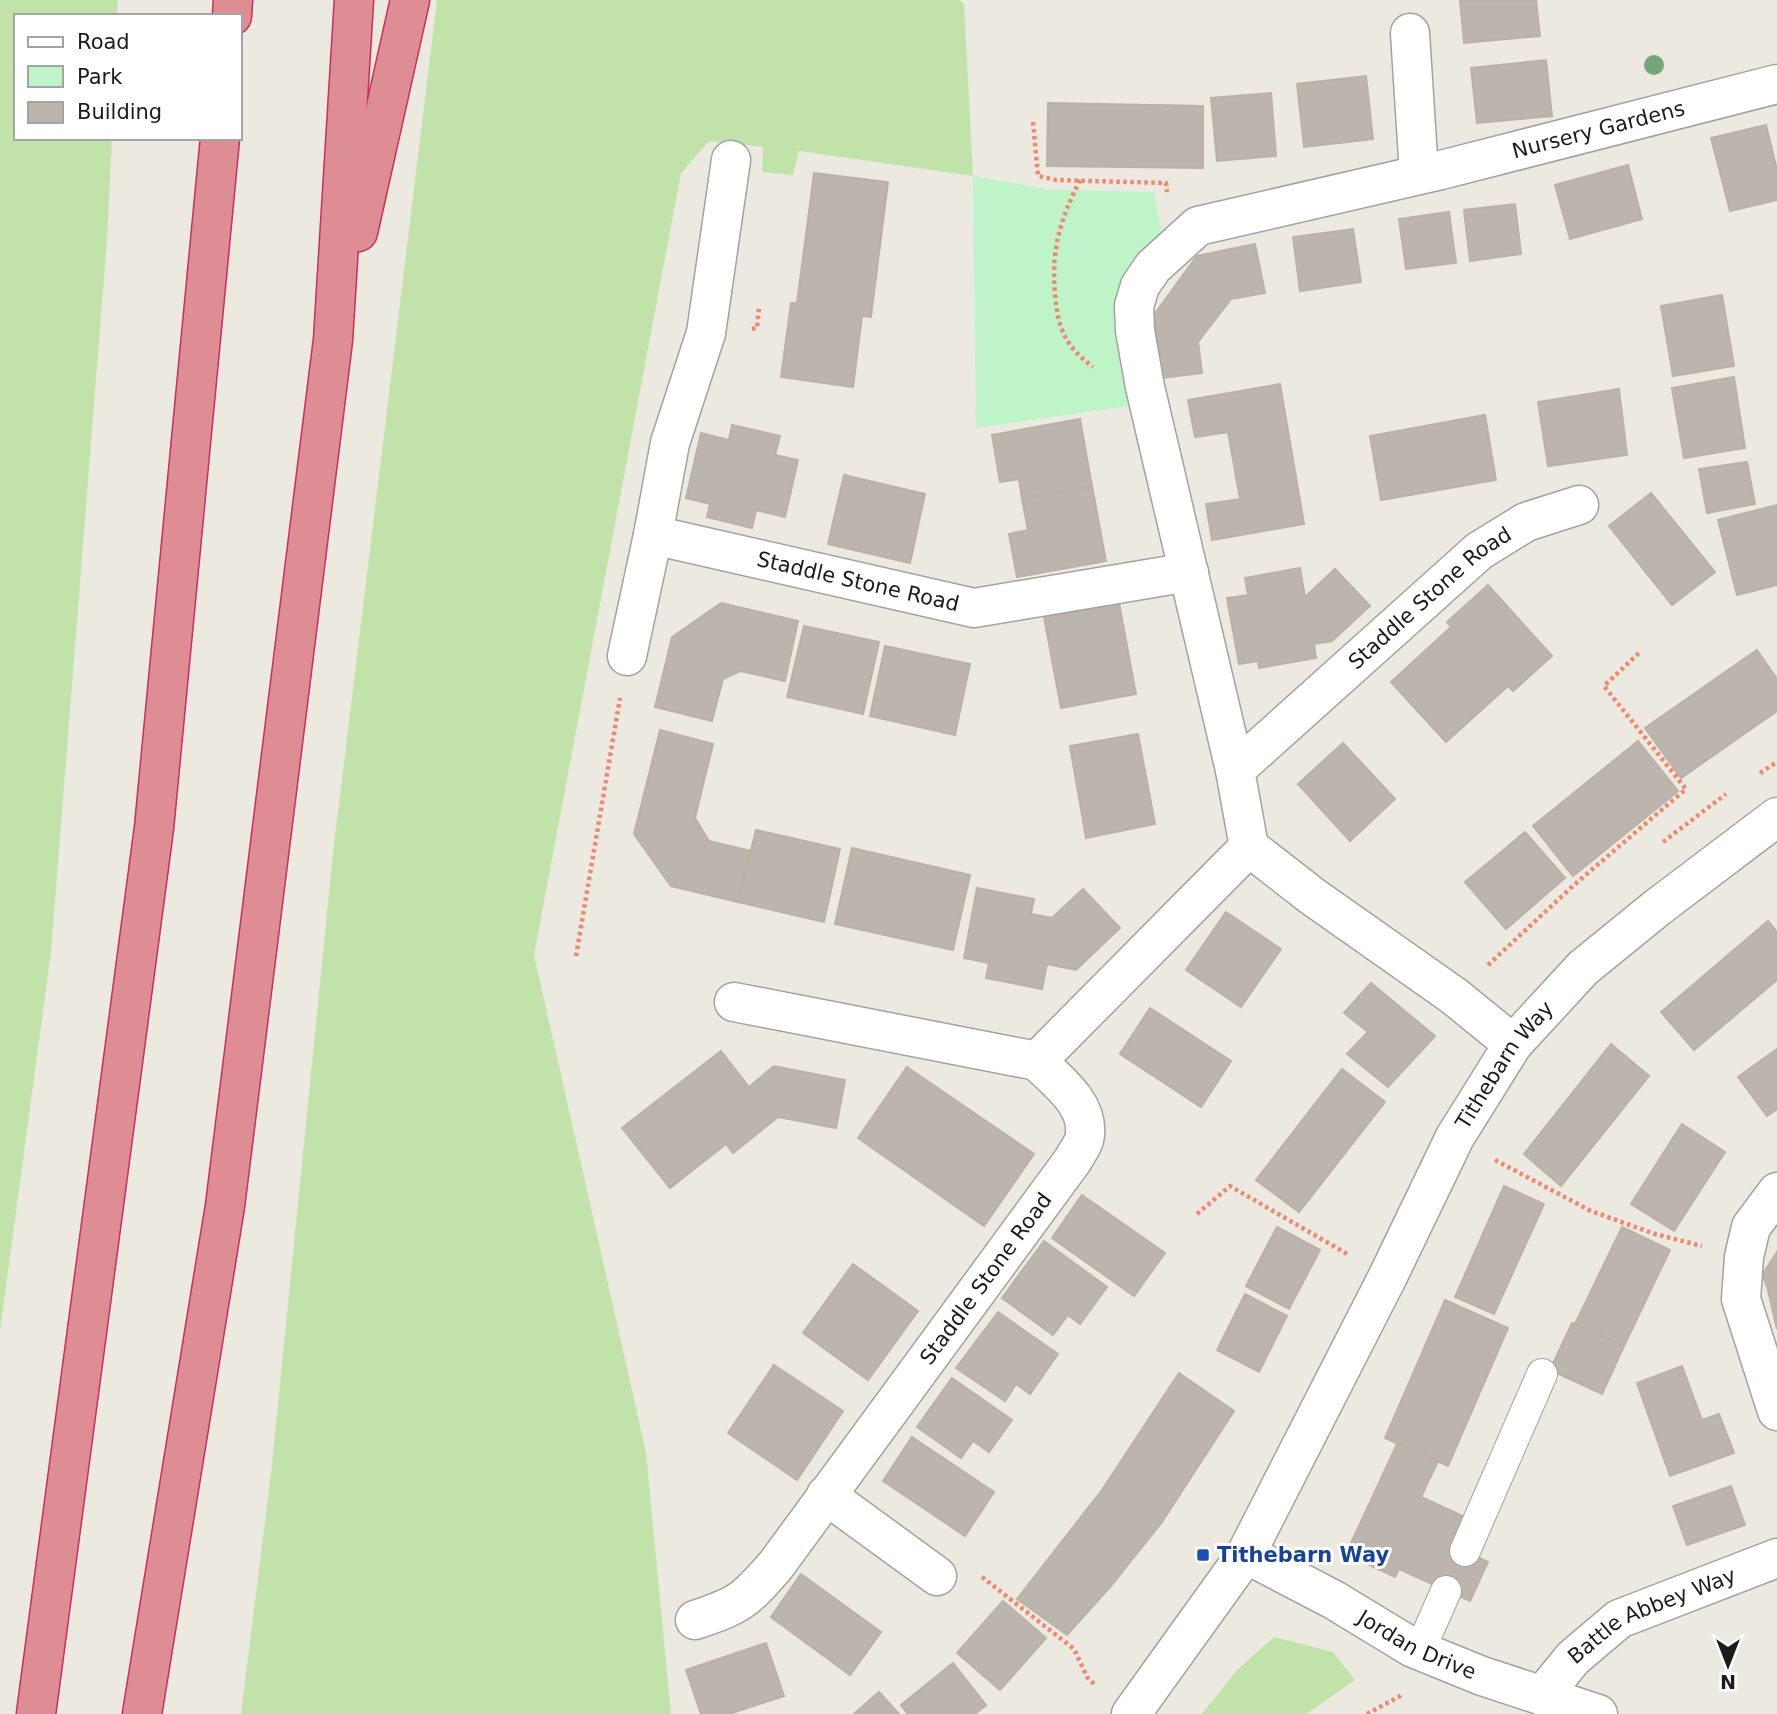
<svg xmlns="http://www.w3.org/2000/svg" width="1777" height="1714" font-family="'DejaVu Sans',sans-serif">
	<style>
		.grass { fill: #c1e3aa }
		.park { fill: #bff4c8 }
		.building { fill: #bcb5ae; stroke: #bcb1a5; stroke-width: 2 }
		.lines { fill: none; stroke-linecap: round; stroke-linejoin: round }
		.lane-casing { stroke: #a2a2a2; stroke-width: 32 }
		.street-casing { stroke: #a2a2a2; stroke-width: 41 }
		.highway-casing { stroke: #c73157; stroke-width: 41 }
		.path { stroke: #ee8870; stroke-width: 4.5; stroke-dasharray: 3.5 3.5; stroke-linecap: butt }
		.lane { stroke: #fff; stroke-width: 30 }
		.street { stroke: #fff; stroke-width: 38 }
		.highway { stroke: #de8d95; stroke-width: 38 }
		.tree { fill: #75a578 }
		.transit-dot { fill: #1a4fb4; stroke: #fff; stroke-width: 2.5 }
		.labels { text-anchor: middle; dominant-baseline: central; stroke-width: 6; stroke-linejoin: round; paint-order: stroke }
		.street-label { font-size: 21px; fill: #1b1b1b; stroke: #fff }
		.transit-label { font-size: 21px; font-weight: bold; fill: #164399; stroke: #fff; text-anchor: start }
	</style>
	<rect width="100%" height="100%" fill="#ece9e1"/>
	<g class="grass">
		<polygon points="0,0 118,0 117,16 16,16 16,138 112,138 107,239 51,952 0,1331"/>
		<polygon points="437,0 959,0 964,4 973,176 799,151 793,175 762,172 763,147 709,141 681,173 534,955 646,1452 671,1714 241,1714 271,1474 333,853"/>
		<polygon points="1274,1637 1333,1652 1355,1680 1306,1714 1202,1714 1237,1670"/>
	</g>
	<polygon class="park" points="973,176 1046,189 1154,192 1162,235 1125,271 1117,314 1136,405 976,428"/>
	<g class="building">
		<polygon points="1460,0 1536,0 1540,36 1464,43"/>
		<polygon points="1546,60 1552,116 1477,123 1471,68"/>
		<polygon points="1366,76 1373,139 1304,147 1297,84"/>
		<polygon points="1271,93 1276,156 1217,161 1211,98"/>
		<polygon points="1048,103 1203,106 1203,168 1047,166"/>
		<polygon points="1766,125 1777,170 1777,200 1730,211 1711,138"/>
		<polygon points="1628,165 1642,219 1570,239 1555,185"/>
		<polygon points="814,173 888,182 871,317 862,316 853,387 781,377 791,303 797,303"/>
		<polygon points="1515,204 1521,254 1470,261 1464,210"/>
		<polygon points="1449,212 1456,263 1406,269 1399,219"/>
		<polygon points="1353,229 1361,282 1300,291 1293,237"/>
		<polygon points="1255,244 1265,293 1231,299 1198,342 1202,373 1155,379 1148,323 1197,256"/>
		<polygon points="1722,295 1734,366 1673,376 1661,306"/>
		<polygon points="1734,377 1745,448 1684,458 1672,388"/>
		<polygon points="1280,384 1304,524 1212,540 1206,504 1240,499 1228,432 1195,437 1188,400"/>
		<polygon points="1619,389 1627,455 1548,466 1538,402"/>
		<polygon points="1485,415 1496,480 1381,500 1370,436"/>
		<polygon points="1080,419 1092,486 1022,499 1019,479 1000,482 992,435"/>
		<polygon points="732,425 780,436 775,455 798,460 785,517 756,510 752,528 707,517 710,504 686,498 701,433 729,440"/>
		<polygon points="1747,462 1755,504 1707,513 1699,469"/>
		<polygon points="844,475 925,494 910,563 828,544"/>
		<polygon points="1092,486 1106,561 1017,577 1009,534 1028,530 1022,499"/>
		<polygon points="1651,493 1715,572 1672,605 1609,526"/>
		<polygon points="1777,505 1777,585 1737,595 1718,520"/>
		<polygon points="1300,568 1305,597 1335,569 1370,606 1332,641 1314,644 1316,658 1259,668 1258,661 1239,664 1227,598 1248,595 1245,578"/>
		<polygon points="1488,585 1552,656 1513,691 1508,686 1446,742 1391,682 1451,627 1447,622"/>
		<polygon points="721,603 798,621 785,681 740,671 723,679 712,721 655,707 672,637"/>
		<polygon points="1119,603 1136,694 1061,708 1044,617"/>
		<polygon points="804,626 879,642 863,714 787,697"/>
		<polygon points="885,646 970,664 955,735 870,716"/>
		<polygon points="1757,650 1777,679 1777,711 1681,778 1645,728"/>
		<polygon points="660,730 713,744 695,818 709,841 751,851 738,902 671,886 634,834"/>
		<polygon points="1138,734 1155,824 1086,838 1070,746"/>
		<polygon points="1638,741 1678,791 1573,876 1533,826"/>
		<polygon points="1343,743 1395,799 1350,841 1298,784"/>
		<polygon points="756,830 840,849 824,922 738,902"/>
		<polygon points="1525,832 1565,878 1506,929 1465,882"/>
		<polygon points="852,848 970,875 953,950 835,924"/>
		<polygon points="977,888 1034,899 1031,914 1052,918 1083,889 1120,928 1076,970 1047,964 1042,989 986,978 989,963 964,958"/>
		<polygon points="1226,912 1281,949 1241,1007 1186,970"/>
		<polygon points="1768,921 1777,932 1777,980 1694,1050 1661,1012"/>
		<polygon points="1371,983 1435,1036 1388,1087 1347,1054 1368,1032 1344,1013"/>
		<polygon points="1150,1008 1231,1061 1201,1107 1120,1054"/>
		<polygon points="1611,1044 1649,1076 1561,1186 1524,1154"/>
		<polygon points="1777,1049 1777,1109 1767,1116 1738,1077"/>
		<polygon points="721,1051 749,1087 774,1066 845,1080 836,1128 778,1117 733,1153 726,1144 670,1188 622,1128"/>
		<polygon points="907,1067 1034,1154 984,1226 858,1138"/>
		<polygon points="1342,1069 1385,1102 1299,1212 1256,1180"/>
		<polygon points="1682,1124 1725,1152 1674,1231 1631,1204"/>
		<polygon points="1504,1186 1544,1204 1494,1314 1455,1297"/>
		<polygon points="1082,1195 1165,1253 1134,1296 1052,1238"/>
		<polygon points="1277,1227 1320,1250 1289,1309 1246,1286"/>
		<polygon points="1622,1227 1670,1250 1624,1346 1575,1324"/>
		<polygon points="1044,1241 1107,1287 1080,1324 1068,1315 1053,1335 1002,1298"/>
		<polygon points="1777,1252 1777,1286 1767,1286 1762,1275"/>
		<polygon points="853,1264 918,1311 868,1380 803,1333"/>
		<polygon points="1767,1286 1777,1286 1777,1329"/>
		<polygon points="1245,1294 1287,1316 1259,1372 1217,1350"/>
		<polygon points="1445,1300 1508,1328 1448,1466 1385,1438"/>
		<polygon points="998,1312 1058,1354 1030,1394 1016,1384 1005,1401 956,1368"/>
		<polygon points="1572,1323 1624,1346 1602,1394 1550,1370"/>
		<polygon points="774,1365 843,1411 797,1480 728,1433"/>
		<polygon points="1682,1366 1702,1420 1719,1414 1734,1453 1670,1476 1637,1383"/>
		<polygon points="1179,1373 1234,1411 1162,1522 1110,1587 1067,1635 1017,1599 1102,1490"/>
		<polygon points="952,1378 1012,1420 989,1452 973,1441 961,1458 917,1427"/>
		<polygon points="912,1437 994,1492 965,1536 883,1481"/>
		<polygon points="1397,1444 1438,1461 1421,1497 1465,1517 1453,1545 1488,1562 1470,1601 1399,1569 1395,1577 1346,1554"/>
		<polygon points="1731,1486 1745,1525 1687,1545 1673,1506"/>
		<polygon points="801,1574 881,1632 850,1675 771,1617"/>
		<polygon points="1003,1601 1046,1638 1000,1690 957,1653"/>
		<polygon points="766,1643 784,1696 729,1714 701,1714 686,1670"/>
		<polygon points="953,1663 986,1705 975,1714 908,1714 901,1705"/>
		<polygon points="879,1692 899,1714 854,1714"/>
	</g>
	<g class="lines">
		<defs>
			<g id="lane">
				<polyline points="1465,1551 1542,1374"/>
				<polyline points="1420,1650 1446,1591"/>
			</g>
			<g id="street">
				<polyline points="1410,33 1419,174"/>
				<polyline points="653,535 670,443 706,333 731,160"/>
				<path id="s1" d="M627,656L653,535L974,608L1189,572"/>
				<path id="s2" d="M1235,770L1145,387L1135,331L1134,306L1140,286L1153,267L1198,226L1441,170L1777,84"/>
				<path id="s3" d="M1513,1044L1454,996L1312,896L1249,847L1235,770L1479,551L1526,522L1579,505"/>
				<polyline points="1037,1061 1249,847"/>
				<polyline points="1777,1192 1751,1227 1744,1257 1741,1299 1777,1411"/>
				<polyline points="826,1495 937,1576"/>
				<path id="s4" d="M1246,1554L1334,1600L1413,1648L1482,1676L1598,1714"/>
				<path id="s5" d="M695,1620C740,1605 745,1601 776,1565L1073,1160C1077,1152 1085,1143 1085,1134C1088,1103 1057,1081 1037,1061L734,1002"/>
				<path id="s6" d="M1542,1696L1573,1658L1619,1619L1777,1558"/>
				<path id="s7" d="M1131,1714L1246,1554L1388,1276L1455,1137L1513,1044L1583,968L1658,907L1777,817"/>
			</g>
			<g id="highway">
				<polyline points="232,16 233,0"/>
				<polyline points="358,232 410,0"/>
				<polyline points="36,1714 154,828 220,138"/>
				<polyline points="142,1714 225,1206 333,340 354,0"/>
			</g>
		</defs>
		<use href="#lane" class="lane-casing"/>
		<use href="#street" class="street-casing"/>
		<use href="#highway" class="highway-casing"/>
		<g class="path">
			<polyline points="1033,122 1038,176 1056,180 1166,183 1167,192"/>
			<path d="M1080,180C1060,220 1051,250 1055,294C1058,329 1065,346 1093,367"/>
			<polyline points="752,329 757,328 759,307"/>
			<polyline points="1760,773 1777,762"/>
			<polyline points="1663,842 1726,794"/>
			<polyline points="576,956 620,698"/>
			<polyline points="1488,965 1574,885 1686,789 1604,686 1640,652"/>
			<polyline points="1495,1160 1591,1211 1655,1234 1702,1246"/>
			<polyline points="1197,1214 1230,1186 1349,1255"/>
			<polyline points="982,1577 1074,1649 1087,1677 1095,1685"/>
			<polyline points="1367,1714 1404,1694"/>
		</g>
		<use href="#lane" class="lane"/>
		<use href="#street" class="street"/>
		<use href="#highway" class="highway"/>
	</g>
	<circle class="tree" cx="1654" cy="65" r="10"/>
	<rect class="transit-dot" x="1196" y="1548" width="14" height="14" rx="3.5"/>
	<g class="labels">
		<g class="street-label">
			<text stroke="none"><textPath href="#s2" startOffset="992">Nursery Gardens</textPath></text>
			<text stroke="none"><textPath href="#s1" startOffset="334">Staddle Stone Road</textPath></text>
			<text stroke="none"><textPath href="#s3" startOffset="668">Staddle Stone Road</textPath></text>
			<text stroke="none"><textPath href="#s7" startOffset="751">Tithebarn Way</textPath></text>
			<text stroke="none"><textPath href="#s5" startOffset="455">Staddle Stone Road</textPath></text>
			<text stroke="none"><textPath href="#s6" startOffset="140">Battle Abbey Way</textPath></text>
			<text stroke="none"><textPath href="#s4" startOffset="194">Jordan Drive</textPath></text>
		</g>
		<g class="transit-label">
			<text x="1217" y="1555">Tithebarn Way</text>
		</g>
	</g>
	<rect x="14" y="14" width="228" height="126" fill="#ffffff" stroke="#a4a4a4" stroke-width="2"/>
	<rect x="28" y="37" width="35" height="10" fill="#ffffff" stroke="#a4a4a4" stroke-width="2"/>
	<text x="77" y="49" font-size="21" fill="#1b1b1b">Road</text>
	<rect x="28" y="66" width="35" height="21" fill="#bff4c8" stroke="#a4a4a4" stroke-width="2"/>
	<text x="77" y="84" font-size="21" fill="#1b1b1b">Park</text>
	<rect x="28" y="102" width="35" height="21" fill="#bcb5ae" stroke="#a4a4a4" stroke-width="2"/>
	<text x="77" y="119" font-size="21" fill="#1b1b1b">Building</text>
	<g transform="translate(1728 1665) rotate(180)" stroke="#ffffff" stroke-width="5" paint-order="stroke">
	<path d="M0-5L12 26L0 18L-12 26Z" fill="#1b1b1b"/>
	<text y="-10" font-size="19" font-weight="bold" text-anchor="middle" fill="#1b1b1b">N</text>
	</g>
</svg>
